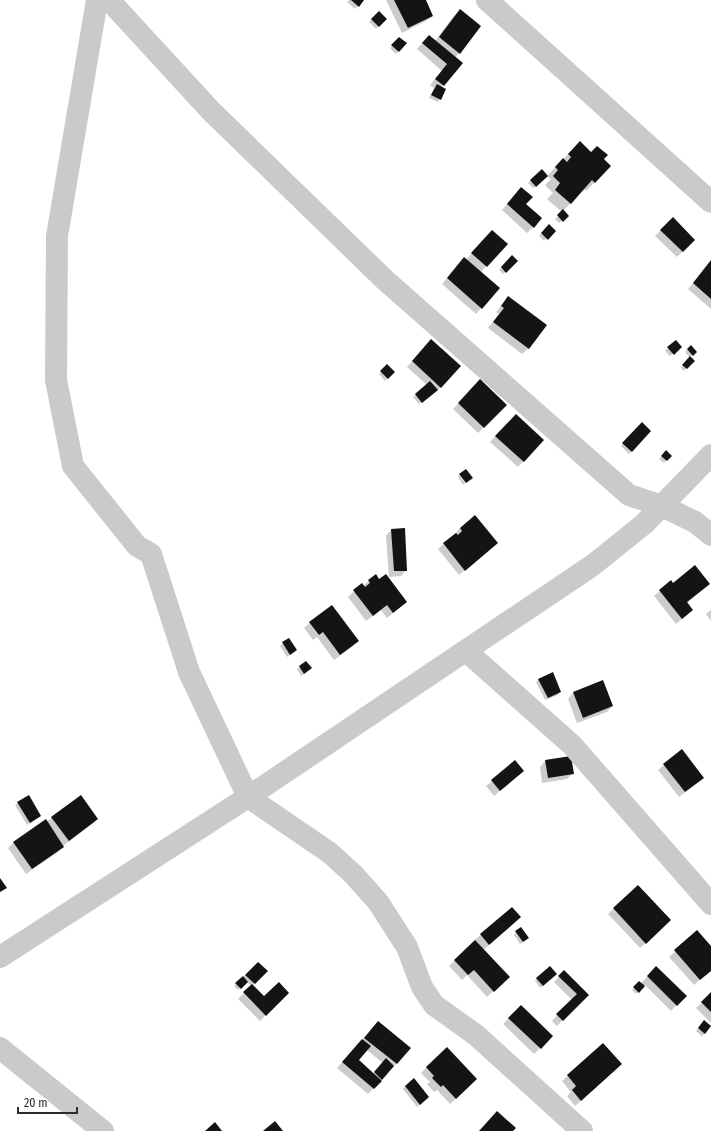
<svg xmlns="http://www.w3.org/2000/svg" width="711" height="1131" font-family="'Fira Sans Condensed',sans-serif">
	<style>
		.shadow { fill: #0003; fill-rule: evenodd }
		.building { fill: #141414 }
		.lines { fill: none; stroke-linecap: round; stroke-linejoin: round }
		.minor { stroke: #cacaca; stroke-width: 22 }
	</style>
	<rect width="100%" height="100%" fill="#fff"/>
	<g class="shadow">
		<polygon points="349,0 363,0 355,9 347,2"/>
		<polygon points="386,0 425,0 432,16 426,21 402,33"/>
		<polygon points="460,11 459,53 455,58 461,63 441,87 440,99 438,102 429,98 434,88 430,85 442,71 417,49 423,42 435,41 454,16"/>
		<polygon points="379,12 386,19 376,29 369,22"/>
		<polygon points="399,38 405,43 396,54 390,48"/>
		<polygon points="571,151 591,153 603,159 595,182 586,191 584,189 563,211 567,216 559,223 555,219 562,212 547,199 553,193 545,185 551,179 547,176"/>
		<polygon points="542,170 547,176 533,188 528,183"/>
		<polygon points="516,194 525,205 541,219 527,233 502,210"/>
		<polygon points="672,219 694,240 677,257 655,236"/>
		<polygon points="549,225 555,231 544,241 539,236"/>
		<polygon points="486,236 486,266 480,273 481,308 476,314 442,284 459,264 466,260"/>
		<polygon points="512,257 516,261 503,274 499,270"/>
		<polygon points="711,262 711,309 688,289"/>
		<polygon points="508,297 545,325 528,349 522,354 488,328 499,314 496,312"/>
		<polygon points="675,341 681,347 670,356 665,351"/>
		<polygon points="426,346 441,387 435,393 434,392 419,404 413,397 427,385 407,367"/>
		<polygon points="691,346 696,352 690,357 694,361 684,371 681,368 690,358 685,352"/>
		<polygon points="387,366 394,372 385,381 379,374"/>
		<polygon points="480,381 505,405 478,433 453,409"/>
		<polygon points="510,421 543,440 518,467 490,442"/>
		<polygon points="642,423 650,431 629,454 621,446"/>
		<polygon points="666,452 671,456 664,463 659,459"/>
		<polygon points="459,475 465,483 463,485 458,477"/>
		<polygon points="460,528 497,543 459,575 438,549 455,534"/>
		<polygon points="392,530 406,570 401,576 389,577 386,535"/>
		<polygon points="369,581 400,607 387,618 381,610 366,621 348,597 362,584 363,586"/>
		<polygon points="673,584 709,584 687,603 687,615 676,624 654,596 660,591"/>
		<polygon points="711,610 711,621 706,614"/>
		<polygon points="310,623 357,641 352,647 334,660 317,637 313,640 304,628"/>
		<polygon points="288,639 293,652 287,657 280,646"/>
		<polygon points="299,667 308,671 301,676 297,669"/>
		<polygon points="539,679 560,692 558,695 545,700 536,682"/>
		<polygon points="602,681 612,706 607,712 577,723 568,699 573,693"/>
		<polygon points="545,761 573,773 567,779 542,783 540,767"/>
		<polygon points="664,765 703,778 679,797 658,770"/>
		<polygon points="523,771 494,796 486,786 492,781"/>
		<polygon points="18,803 40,816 27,825 15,805"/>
		<polygon points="52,817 97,819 92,824 63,846 58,852 26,874 8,848 14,842 47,822"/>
		<polygon points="638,886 664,926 640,948 608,914"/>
		<polygon points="512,908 514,923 483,950 508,977 487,997 467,975 462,980 449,966 480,935"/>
		<polygon points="697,931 711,948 711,970 694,985 669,957"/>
		<polygon points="516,932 525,941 520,944 514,935"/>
		<polygon points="258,963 266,971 252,986 264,998 288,993 260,1021 238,999 251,986 247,982 238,990 234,986"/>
		<polygon points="656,968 685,996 671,1011 645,985 636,994 632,990 639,982 641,983"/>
		<polygon points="564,972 587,995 557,1026 552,1021 572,1000 554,982"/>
		<polygon points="553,977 540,988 535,981 537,978"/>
		<polygon points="711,994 711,1023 696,1008"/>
		<polygon points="521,1006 552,1036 534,1054 503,1024"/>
		<polygon points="701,1024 705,1033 702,1036 696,1031"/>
		<path d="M373,1028L409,1048L396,1064L368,1094L337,1068ZM367,1050L383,1063L373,1074L357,1060Z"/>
		<polygon points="603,1044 615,1070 575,1106 567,1096 571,1092 562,1081"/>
		<polygon points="427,1067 470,1085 450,1104 437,1090 434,1092 427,1084 430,1082 421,1073"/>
		<polygon points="405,1086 425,1100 417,1107 403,1089"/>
	</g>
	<g class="building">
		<polygon points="351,0 364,0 359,7"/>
		<polygon points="394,0 426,0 433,16 408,28"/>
		<polygon points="460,9 481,26 460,54 439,37"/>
		<polygon points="379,11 387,19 379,27 371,19"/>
		<polygon points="429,35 463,63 444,86 435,79 447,64 422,43"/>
		<polygon points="399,37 407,43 399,52 391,45"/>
		<polygon points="437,84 446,89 441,100 431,95"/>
		<polygon points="580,141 591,152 597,146 608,155 604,159 611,166 595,183 592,180 571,204 555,190 560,183 553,176 558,170 555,167 563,158 567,162 571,157 568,154"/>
		<polygon points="542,169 548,176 536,187 530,180"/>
		<polygon points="521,187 533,197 526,204 542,218 534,228 507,204"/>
		<polygon points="563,209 569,216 563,222 557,215"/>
		<polygon points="673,217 695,240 683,252 660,230"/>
		<polygon points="549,224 556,231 548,240 541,233"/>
		<polygon points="492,230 508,244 487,267 471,253"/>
		<polygon points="512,255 518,261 506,273 501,267"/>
		<polygon points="464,257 500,288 482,309 447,278"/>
		<polygon points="711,260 711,299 693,283"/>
		<polygon points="508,296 547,325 529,349 493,322 504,308 501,306"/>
		<polygon points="431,339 461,366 441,388 412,361"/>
		<polygon points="676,340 682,347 674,355 667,347"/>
		<polygon points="691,345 697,352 693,356 687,349"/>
		<polygon points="690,356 695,361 687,369 682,365"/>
		<polygon points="387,364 395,372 388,379 380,371"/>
		<polygon points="480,379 507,405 484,428 458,403"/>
		<polygon points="430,381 438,390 422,403 415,394"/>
		<polygon points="516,414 544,440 524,462 495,436"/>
		<polygon points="642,422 651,431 632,452 622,443"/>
		<polygon points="666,450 672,456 667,461 661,456"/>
		<polygon points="466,469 473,478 466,483 459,474"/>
		<polygon points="475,515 498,543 465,571 443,543 456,533 458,535 462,531 460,528"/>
		<polygon points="405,528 407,571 394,571 391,529"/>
		<polygon points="695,565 710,584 687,602 693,610 682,619 659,590 671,580 673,583"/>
		<polygon points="376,574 379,579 386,574 407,602 393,613 387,605 373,616 353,590 362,583 365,587 370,583 368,580"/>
		<polygon points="332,605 359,641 340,655 323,632 319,635 309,622"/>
		<polygon points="289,638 297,650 290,655 282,642"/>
		<polygon points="306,661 312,668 304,674 299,666"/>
		<polygon points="553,672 561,692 548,698 538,679"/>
		<polygon points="603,680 613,706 583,718 573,692"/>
		<polygon points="682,749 704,778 685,792 663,764"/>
		<polygon points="571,756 574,774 548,778 545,760"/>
		<polygon points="515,760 524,771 500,791 491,780"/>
		<polygon points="29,795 41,816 30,823 17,802"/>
		<polygon points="81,795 98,819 69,841 51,817"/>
		<polygon points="46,819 64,847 32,869 13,842"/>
		<polygon points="0,878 7,888 0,892"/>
		<polygon points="638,885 671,920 646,944 613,908"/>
		<polygon points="512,907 521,917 489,945 480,934"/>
		<polygon points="521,927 529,938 523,942 515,931"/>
		<polygon points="697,930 711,946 711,971 700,980 674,950"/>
		<polygon points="475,940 510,977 494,992 474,970 468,975 454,960"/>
		<polygon points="258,962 268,971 255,984 245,975"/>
		<polygon points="550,966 557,974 543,986 536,978"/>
		<polygon points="656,966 687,996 677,1006 647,976"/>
		<polygon points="564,970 589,995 563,1021 556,1014 577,994 558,976"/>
		<polygon points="243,976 248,982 241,989 235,983"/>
		<polygon points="639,981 645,986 639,993 633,987"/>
		<polygon points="279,982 289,993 266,1016 243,992 252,984 264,996"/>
		<polygon points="711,992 711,1012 701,1002"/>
		<polygon points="521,1005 553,1036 541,1049 508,1018"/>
		<polygon points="704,1020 711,1026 705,1034 698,1028"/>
		<polygon points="378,1021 411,1048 397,1064 364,1038"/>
		<polygon points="362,1039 371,1046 359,1060 382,1081 374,1089 342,1062"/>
		<polygon points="603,1043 622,1064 581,1101 572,1090 576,1086 567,1075"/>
		<polygon points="447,1047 477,1079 456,1099 443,1085 441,1087 432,1078 434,1076 426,1067"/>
		<polygon points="386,1058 394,1066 382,1080 374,1072"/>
		<polygon points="414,1078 429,1097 420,1105 405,1086"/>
		<polygon points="497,1111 516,1128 513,1131 479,1131"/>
		<polygon points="275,1121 283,1131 263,1131"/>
		<polygon points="215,1122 222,1131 205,1131"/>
	</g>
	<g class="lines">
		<g class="minor">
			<polyline points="97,0 57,236 56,380 73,466 137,546 151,554 189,672 248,797 330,853 354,875 378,902 407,947 422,987 434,1005 476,1035 582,1131"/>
			<polyline points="109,0 211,111 385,280 629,495 662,506 695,522 711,535"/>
			<polyline points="487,0 711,202"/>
			<polyline points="466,651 572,745 711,904"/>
			<polyline points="0,957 248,797 593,565 644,524 711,455"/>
			<polyline points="0,1048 103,1131"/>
		</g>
	</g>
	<path d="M18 1107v6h59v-6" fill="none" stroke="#2d2d2d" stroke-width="2"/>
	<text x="24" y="1107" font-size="12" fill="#2d2d2d" stroke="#ffffff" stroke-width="3" paint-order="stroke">20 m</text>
</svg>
